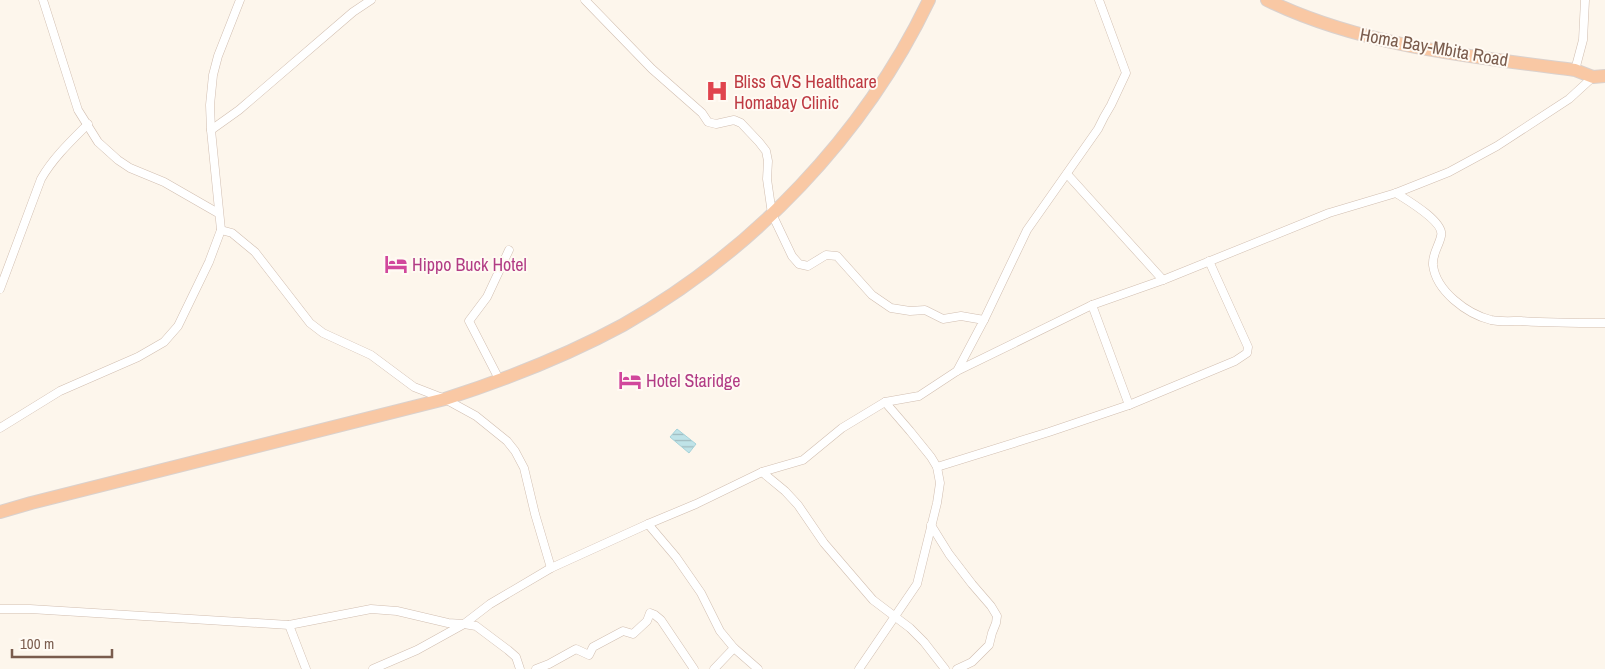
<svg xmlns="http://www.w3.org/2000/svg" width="1605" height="669" font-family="'Archivo Narrow',sans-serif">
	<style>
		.water { fill: url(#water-rules); stroke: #a5d3da }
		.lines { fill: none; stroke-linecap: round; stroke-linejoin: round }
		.minor-casing { stroke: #d1beb0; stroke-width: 9 }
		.trunk-casing { stroke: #dad1cd; stroke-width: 14 }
		.minor { stroke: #fff; stroke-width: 8 }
		.trunk { stroke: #f9c8a4; stroke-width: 12 }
		.labels { text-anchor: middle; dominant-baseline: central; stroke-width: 4; stroke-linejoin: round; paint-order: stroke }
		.street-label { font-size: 18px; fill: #7a5c4d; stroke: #fffaf3 }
		.health-label { font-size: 18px; fill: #be3a42; stroke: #fffaf3; text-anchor: start }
		.hotel-label { font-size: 18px; fill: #b23c85; stroke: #fffaf3; text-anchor: start }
	</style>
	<defs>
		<pattern id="water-rules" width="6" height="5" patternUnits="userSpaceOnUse" patternTransform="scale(1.25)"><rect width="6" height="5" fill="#bfe3e8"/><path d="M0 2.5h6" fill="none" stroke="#a0bbbe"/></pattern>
	</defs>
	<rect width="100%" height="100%" fill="#fdf6ec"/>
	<polygon class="water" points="677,429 696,444 689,453 670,437"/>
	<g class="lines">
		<defs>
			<g id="minor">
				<polyline points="43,0 78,110 98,142 118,160 130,168 164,182 218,213"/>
				<polyline points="585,0 652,69 702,113 708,122 716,124 734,120 741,123 759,142 766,151 768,161 767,179 772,214 792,256 799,264 808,266 826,255 837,256 872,295 891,308 910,311 925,310 943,319 961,316 984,320 957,371"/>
				<polyline points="1575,70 1583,40 1585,0"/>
				<polyline points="211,130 239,110 353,12 371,0"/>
				<polyline points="1067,174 1163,280"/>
				<path d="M1396,193C1407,200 1445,222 1441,236C1439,246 1432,254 1433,265C1436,291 1467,314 1491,320C1500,322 1512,321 1521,321C1549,323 1577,323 1605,323"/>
				<polyline points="221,230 232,233 255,252 310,323 323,333 371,355 414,387 445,399 476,416 507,441 515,451 524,468 535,514 551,568"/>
				<path d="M0,289L41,179C53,158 71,141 88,124"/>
				<polyline points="1092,305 1129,405"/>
				<polyline points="984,320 1027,230 1098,129 1104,117 1111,105 1126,73 1099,0"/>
				<polyline points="500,381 469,321 487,297 509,250"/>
				<polyline points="0,428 60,391 138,357 164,342 178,326 209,262 221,230 211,130 210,105 213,75 218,56 240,0"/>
				<polyline points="937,467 1049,432 1129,405 1235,361 1247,353 1248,347 1209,261"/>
				<polyline points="762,472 785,491 798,505 824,543 873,600 910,628 924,642 945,669"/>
				<polyline points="648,524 676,557 701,593 720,631 734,648 758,669"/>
				<polyline points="931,525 949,554 972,584 991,606 997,616 996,623 992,633 989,645 972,662 957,669"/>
				<polyline points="0,609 30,609 289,625 371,609 397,611 448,623 464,624 490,604 551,568 648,524 696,504 762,472 803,460 842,428 885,402 919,396 957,371 1092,305 1163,280 1329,213 1396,193 1449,172 1497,146 1569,99 1593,77"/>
				<polyline points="289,625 306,669"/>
				<polyline points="373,669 417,650 464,624 476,626 508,650 516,657 520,669"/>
				<polyline points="536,669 549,664 576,649 589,655 593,647 623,631 633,634 647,621 650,613 655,615 661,620 694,669"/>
				<polyline points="714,669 734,648"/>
				<polyline points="859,669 917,584 937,503 940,483 937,467 931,457 910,431 885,402"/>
			</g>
			<g id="trunk">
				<path d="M1267,0C1361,46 1473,57 1575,70L1593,77L1605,76"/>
				<path d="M0,512L31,503L445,399C507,379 566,356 623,325C753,251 864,136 929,0"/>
			</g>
		</defs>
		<use href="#minor" class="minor-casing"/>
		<use href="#trunk" class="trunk-casing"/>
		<use href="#minor" class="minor"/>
		<use href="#trunk" class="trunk"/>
	</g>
	<defs>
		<symbol id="hospital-bare" viewBox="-9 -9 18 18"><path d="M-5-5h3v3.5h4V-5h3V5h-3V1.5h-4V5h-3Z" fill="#e0444e" stroke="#fffaf3" stroke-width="2.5" paint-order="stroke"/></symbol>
		<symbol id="hotel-bare" viewBox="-9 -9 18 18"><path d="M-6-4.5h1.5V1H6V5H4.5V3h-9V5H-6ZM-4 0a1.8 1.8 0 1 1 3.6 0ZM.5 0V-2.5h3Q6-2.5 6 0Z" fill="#d1479c" stroke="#fffaf3" stroke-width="2.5" paint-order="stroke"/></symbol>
	</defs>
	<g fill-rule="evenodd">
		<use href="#hospital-bare" x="701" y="75" width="32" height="32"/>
		<use href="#hotel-bare" x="380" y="248" width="32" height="32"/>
		<use href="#hotel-bare" x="614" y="364" width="32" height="32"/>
	</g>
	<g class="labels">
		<g class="street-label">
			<text transform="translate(1434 47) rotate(10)">Homa Bay-Mbita Road</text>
		</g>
		<g class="health-label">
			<text x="734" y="81">Bliss GVS Healthcare<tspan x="734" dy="21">Homabay Clinic</tspan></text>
		</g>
		<g class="hotel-label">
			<text x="412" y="264">Hippo Buck Hotel</text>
			<text x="646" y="380">Hotel Staridge</text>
		</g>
	</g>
	<path d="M12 649v8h100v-8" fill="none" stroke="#7a5c4d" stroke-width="2.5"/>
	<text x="20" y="649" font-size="15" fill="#7a5c4d" stroke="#fffaf3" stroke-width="4" paint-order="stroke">100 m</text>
</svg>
